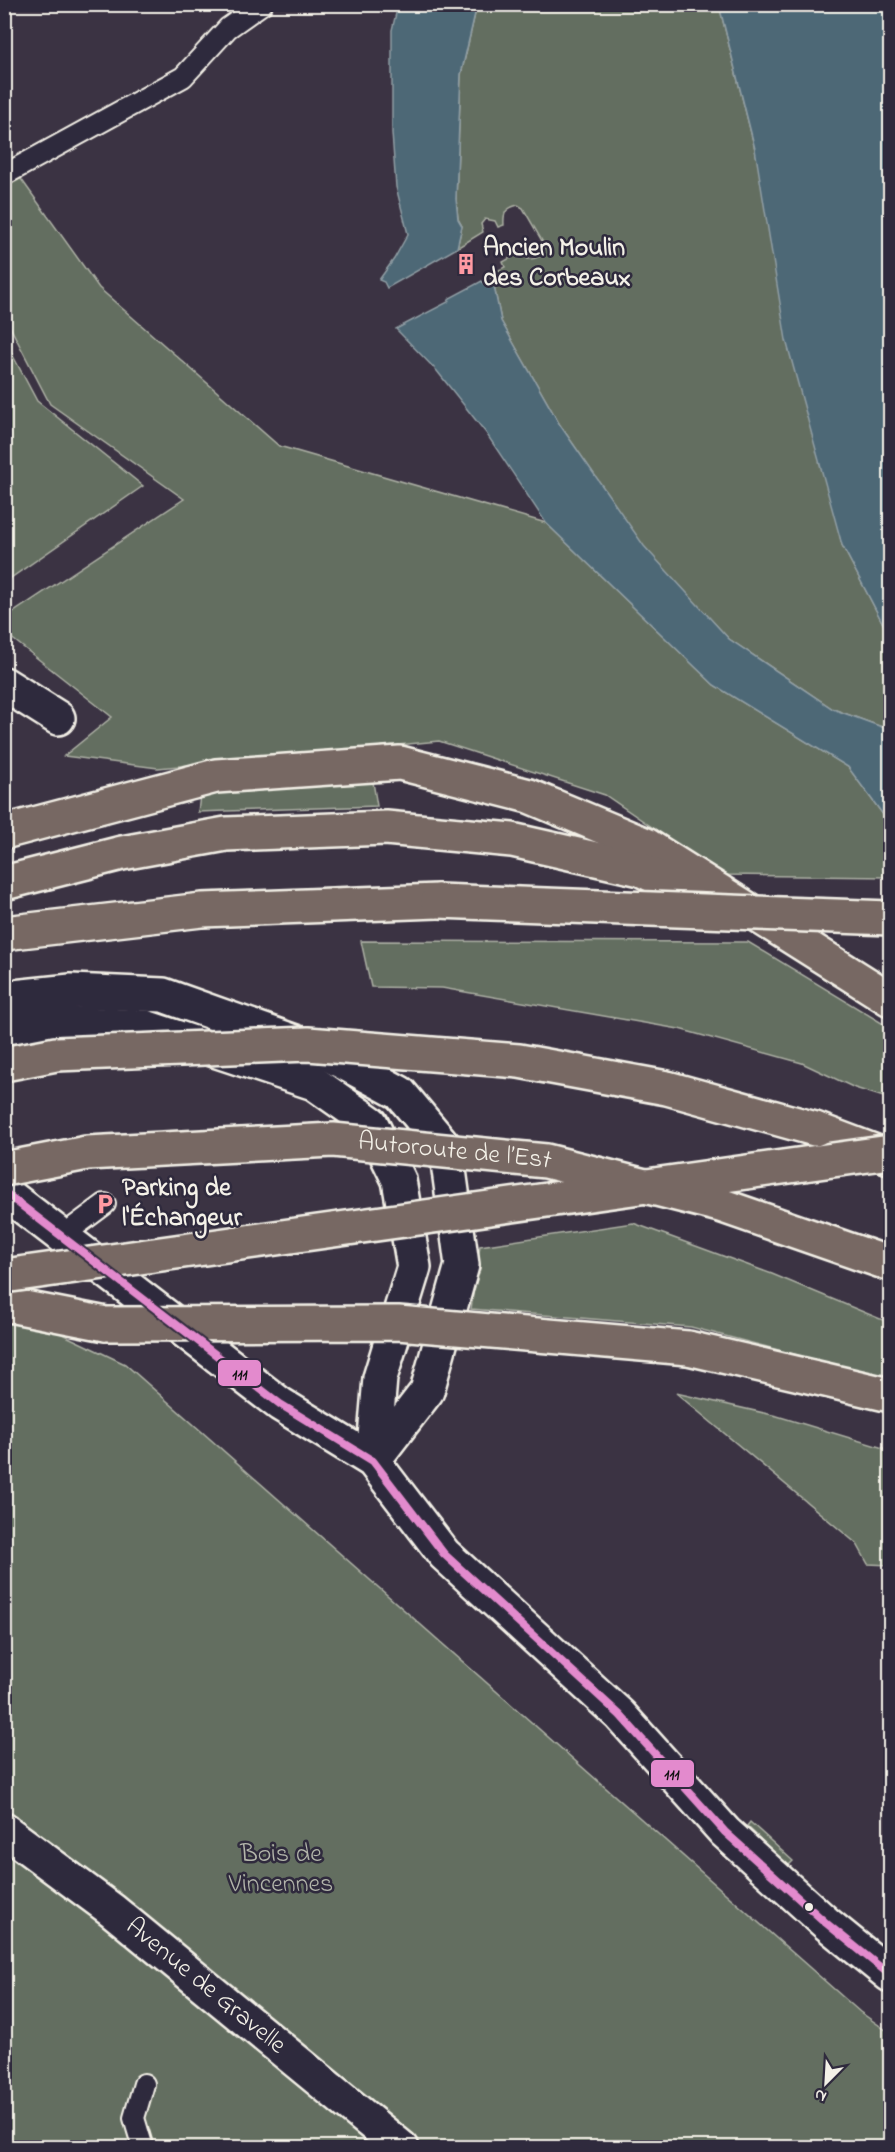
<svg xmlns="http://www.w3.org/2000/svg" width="895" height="2152" font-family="'Indie Flower',sans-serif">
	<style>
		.green { fill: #646e61; stroke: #acb0a4; stroke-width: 1.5 }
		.water { fill: #4d6776; stroke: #909ea4; stroke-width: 1.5 }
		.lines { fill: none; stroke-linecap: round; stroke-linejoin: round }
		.service-casing { stroke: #f4f1e8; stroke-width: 24 }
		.minor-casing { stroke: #f4f1e8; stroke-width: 38 }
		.tertiary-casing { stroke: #f4f1e8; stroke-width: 38 }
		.motorway-casing { stroke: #f4f1e8; stroke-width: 38 }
		.service { stroke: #2f2a3d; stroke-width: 20 }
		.minor { stroke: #2f2a3d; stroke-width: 33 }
		.tertiary { stroke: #2f2a3d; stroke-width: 33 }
		.motorway { stroke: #776864; stroke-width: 33 }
		.motorway-bridge-casing { stroke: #f4f1e8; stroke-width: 38; stroke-linecap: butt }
		.motorway-bridge { stroke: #776864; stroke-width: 33 }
		.bus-1-casing { stroke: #2f2a3d; stroke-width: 12 }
		.bus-1 { stroke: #e38acd; stroke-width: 8 }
		.bus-dot { fill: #f4f1e8; stroke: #2f2a3d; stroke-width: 2 }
		.labels { text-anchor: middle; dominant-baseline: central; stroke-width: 5; stroke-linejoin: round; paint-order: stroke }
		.poi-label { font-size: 26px; font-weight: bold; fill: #f4f1e8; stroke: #2f2a3d; text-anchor: start }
		.street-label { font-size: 26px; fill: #f4f1e8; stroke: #2f2a3d }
		.park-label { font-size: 26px; fill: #b3b6ab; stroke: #2f2a3d }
		.line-badge { stroke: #2f2a3d; stroke-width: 2 }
		.pale-badge-label { font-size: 16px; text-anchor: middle; font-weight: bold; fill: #111 }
	</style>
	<rect width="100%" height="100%" fill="#3b3343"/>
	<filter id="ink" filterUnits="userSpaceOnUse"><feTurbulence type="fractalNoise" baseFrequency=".0167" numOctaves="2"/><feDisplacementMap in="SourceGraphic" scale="12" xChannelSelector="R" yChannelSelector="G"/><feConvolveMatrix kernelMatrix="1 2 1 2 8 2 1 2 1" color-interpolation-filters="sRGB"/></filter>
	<g filter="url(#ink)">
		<g class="green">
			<path d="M477,5H719L755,149L842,545L890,637V730L833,709L729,639L643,546L560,425L501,321L493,281L489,275L505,267L503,262L521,252L528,259C538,259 542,256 545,246L523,208L518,205C506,208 503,212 504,225L498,227L495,221L485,219L481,224L483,232L457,248L462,226L458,219L456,199L461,75Z"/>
			<polygon points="4,155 99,288 279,446 546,523 714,685 848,767 890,824 890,877 722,875 605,795 439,741 158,768 64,756 112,717 5,633 5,618 184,499 50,404 5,317"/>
			<polygon points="4,339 37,401 143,486 5,582"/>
			<polygon points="372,776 377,806 198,812 201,788"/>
			<polygon points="361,941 748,942 890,1028 890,1099 855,1088 802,1063 679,1029 442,988 371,987"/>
			<polygon points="633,1223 772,1274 890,1323 890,1385 843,1367 691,1327 471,1309 480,1246"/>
			<polygon points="5,1307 125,1364 860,2012 890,2033 890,2147 5,2148"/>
			<polygon points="676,1393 777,1416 890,1450 890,1565 868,1564 857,1544"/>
			<polygon points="750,1822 793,1861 788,1866 747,1826"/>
		</g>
		<g class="water">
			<polygon points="398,5 477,5 461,74 456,199 458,219 462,226 457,248 387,288 384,282 379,280 394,259 408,234 396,187 392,133 392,30"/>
			<polygon points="719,5 890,5 890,637 842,545 786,340 755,149"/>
			<polygon points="482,281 485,285 493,281 501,321 560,425 644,546 729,639 833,709 890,730 890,824 848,767 714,685 546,523 486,433 437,371 396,329 448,302 450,298"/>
		</g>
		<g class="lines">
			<defs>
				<g id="service">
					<polyline points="4,175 183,77 228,28 262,4"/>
					<polyline points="62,1236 105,1204"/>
					<polyline points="143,2148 134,2118 144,2084"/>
				</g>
				<polyline id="minor" points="4,684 58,718"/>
				<g id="tertiary">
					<polyline points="4,998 71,991 163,995 326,1053 400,1093 446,1148 462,1265 427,1391 373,1461"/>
					<polyline points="4,1030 64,1023 145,1027 314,1083 371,1123 399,1180 414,1267 380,1378 373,1461"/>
					<polyline points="4,1192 280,1404 373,1461 444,1554 620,1715 725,1832 826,1923 890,1975"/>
					<path id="s1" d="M4,1830L112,1910L402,2148"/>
				</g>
				<g id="motorway">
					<polyline points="4,832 216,776 400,763 529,796 646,845 890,999"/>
					<polyline points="4,883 122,853 226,834 386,828 512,840 640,869 685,891"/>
					<polyline points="4,933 202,910 438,901"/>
					<polyline points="815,1129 889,1157"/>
					<polyline points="4,1304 106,1324"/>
					<polyline points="688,1348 890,1395"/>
				</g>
			</defs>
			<use href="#service" class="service-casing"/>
			<use href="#minor" class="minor-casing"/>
			<use href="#tertiary" class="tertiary-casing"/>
			<use href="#motorway" class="motorway-casing"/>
			<use href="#service" class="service"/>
			<use href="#minor" class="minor"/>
			<use href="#tertiary" class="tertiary"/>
			<use href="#motorway" class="motorway"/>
			<defs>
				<g id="motorway-bridge">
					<polyline points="438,901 890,918"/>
					<polyline points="4,1064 56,1054 308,1044 519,1061 667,1088 815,1129"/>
					<path id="s2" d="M4,1169L87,1153L333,1140L546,1161L720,1205L890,1264"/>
					<polyline points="4,1276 890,1152"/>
					<polyline points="106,1324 398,1323 688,1348"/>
				</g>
			</defs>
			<use href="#motorway-bridge" class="motorway-bridge-casing"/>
			<use href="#motorway-bridge" class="motorway-bridge"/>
			<defs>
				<polyline id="bus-1" points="4,1192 280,1404 373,1461 444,1554 620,1715 725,1832 826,1923 890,1975"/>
			</defs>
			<use href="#bus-1" class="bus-1-casing"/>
			<use href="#bus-1" class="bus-1"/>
		</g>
	</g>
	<defs>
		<symbol id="building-bare" viewBox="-9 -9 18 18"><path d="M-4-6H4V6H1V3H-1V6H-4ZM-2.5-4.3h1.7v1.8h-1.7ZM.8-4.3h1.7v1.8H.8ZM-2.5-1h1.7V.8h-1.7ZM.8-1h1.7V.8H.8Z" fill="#ff9aa2" stroke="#2f2a3d" stroke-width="2.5" paint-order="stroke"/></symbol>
		<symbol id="parking-bare" viewBox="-9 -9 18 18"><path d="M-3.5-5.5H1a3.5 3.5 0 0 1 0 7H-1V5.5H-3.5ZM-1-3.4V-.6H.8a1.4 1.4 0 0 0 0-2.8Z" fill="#ff9aa2" stroke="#2f2a3d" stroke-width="2.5" paint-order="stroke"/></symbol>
	</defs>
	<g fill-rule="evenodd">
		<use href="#building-bare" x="451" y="249" width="30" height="30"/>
		<use href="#parking-bare" x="90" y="1189" width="30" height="30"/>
	</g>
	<circle class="bus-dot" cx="809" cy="1907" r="5"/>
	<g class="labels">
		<g class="poi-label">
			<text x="483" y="249">Ancien Moulin<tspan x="483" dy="30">des Corbeaux</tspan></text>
			<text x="122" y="1189">Parking de<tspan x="122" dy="30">l'Échangeur</tspan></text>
		</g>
		<g class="street-label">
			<text stroke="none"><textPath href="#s2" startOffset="453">Autoroute de l’Est</textPath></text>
			<text stroke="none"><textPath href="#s1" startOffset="255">Avenue de Gravelle</textPath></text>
		</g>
		<g class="park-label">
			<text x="281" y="1855">Bois de<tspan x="281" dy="30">Vincennes</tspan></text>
		</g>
	</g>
	<g class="line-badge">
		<rect x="217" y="1359" width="45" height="28" rx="6" fill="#e38acd"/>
		<rect x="650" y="1759" width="45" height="29" rx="6" fill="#e38acd"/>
	</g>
	<g class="pale-badge-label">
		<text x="240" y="1379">111</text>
		<text x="672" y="1779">111</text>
	</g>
	<rect width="895" height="2152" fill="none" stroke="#2f2a3d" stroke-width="24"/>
	<rect x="12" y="12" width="871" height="2128" fill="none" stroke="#f4f1e8" stroke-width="2" filter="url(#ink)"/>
	<g transform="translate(826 2083) rotate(204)" stroke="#2f2a3d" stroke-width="4.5" paint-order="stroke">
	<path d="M0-4.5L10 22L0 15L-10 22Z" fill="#f4f1e8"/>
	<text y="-9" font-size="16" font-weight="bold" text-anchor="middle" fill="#f4f1e8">N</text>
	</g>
</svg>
